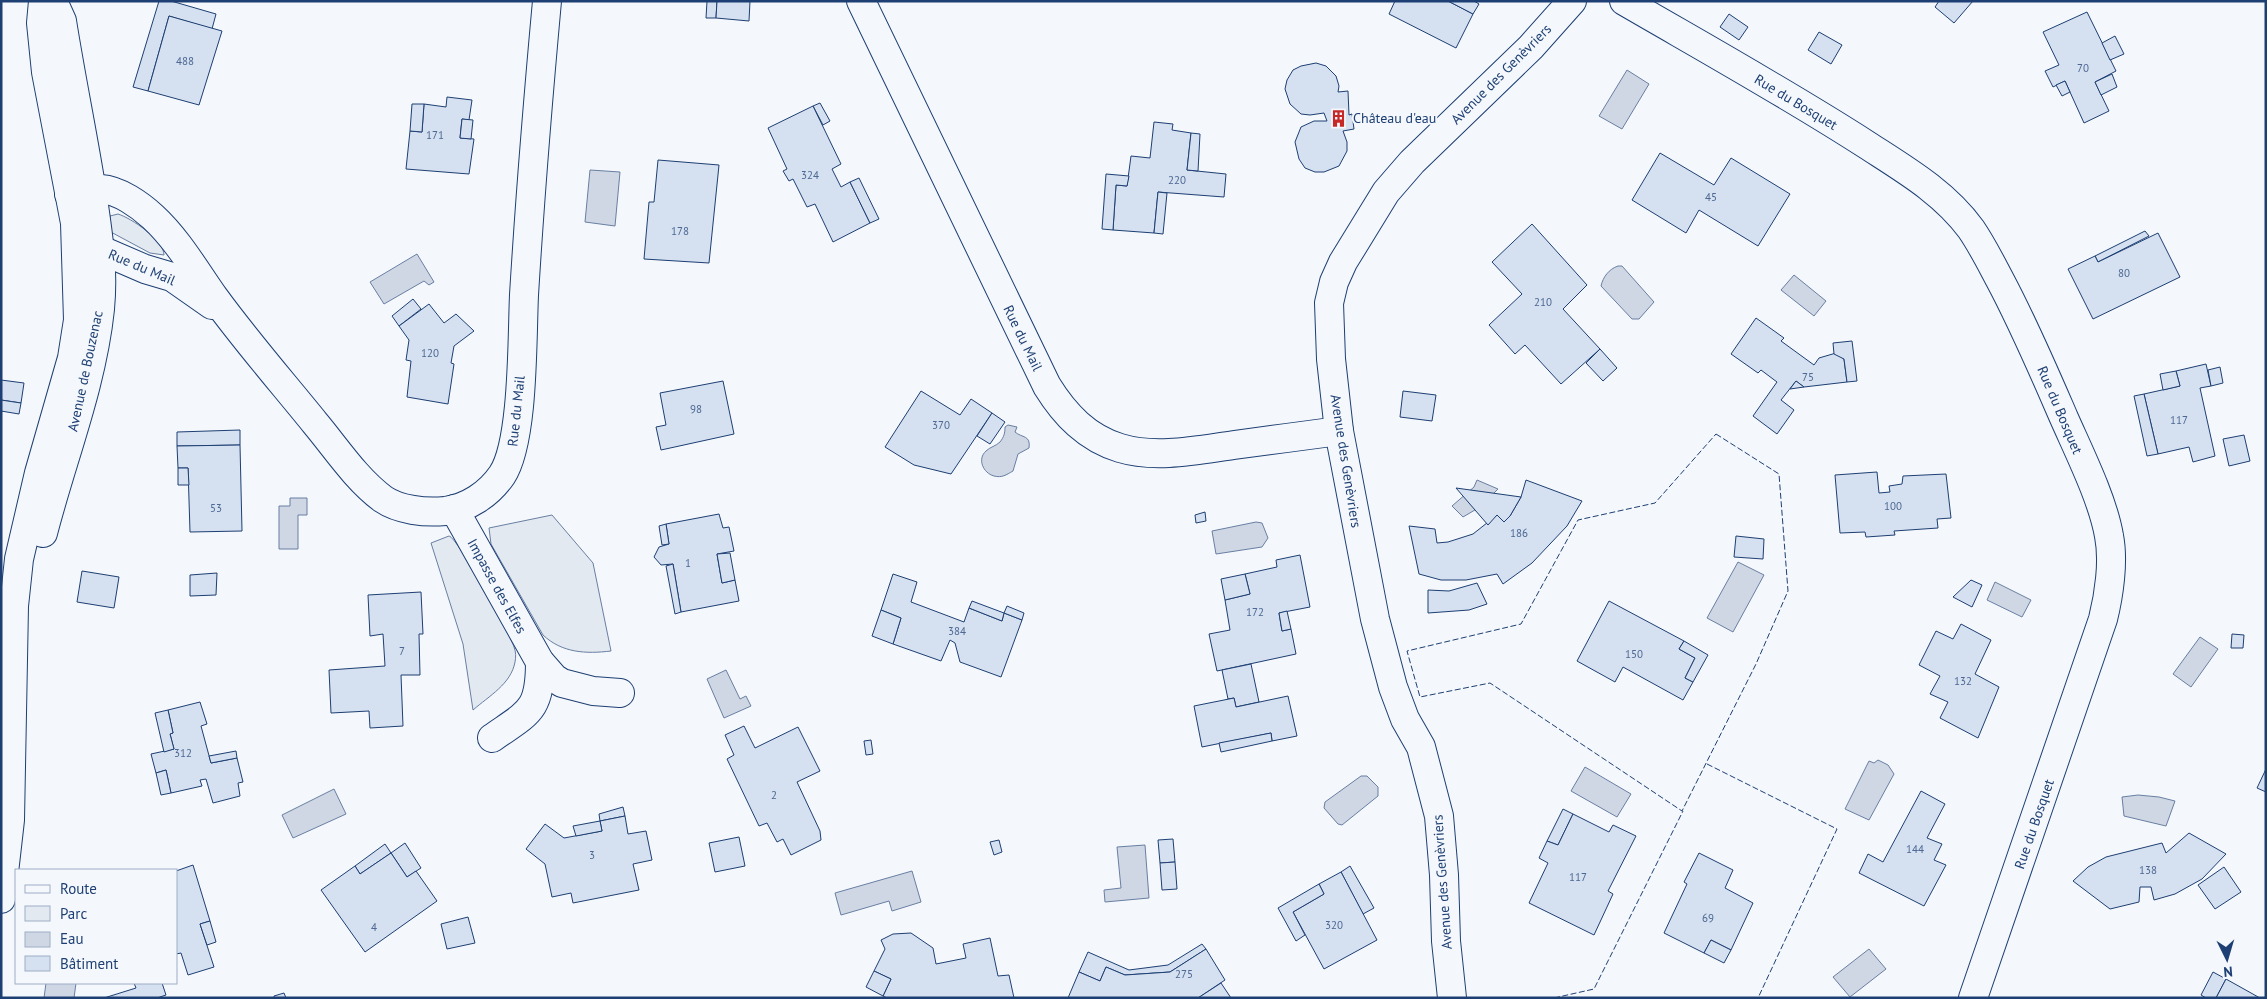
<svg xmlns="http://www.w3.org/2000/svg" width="2267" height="999" font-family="'PT Sans',sans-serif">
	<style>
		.green { fill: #e3e9f0; stroke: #687fa3 }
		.water { fill: #cfd7e4; stroke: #687fa3 }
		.building { fill: #d5e0f0; stroke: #1d3f73 }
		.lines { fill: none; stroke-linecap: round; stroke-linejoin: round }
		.minor-casing { stroke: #1d3f73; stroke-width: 30 }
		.minor { stroke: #f4f7fb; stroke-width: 28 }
		.fence { stroke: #1d3f73; stroke-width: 1; stroke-dasharray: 6 2.5; stroke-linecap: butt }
		.labels { text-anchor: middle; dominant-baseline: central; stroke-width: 4; stroke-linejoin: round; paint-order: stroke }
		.number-label { font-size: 11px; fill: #4b6792 }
		.street-label { font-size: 14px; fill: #1d3f73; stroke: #f4f7fb }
		.poi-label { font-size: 14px; fill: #1d3f73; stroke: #f4f7fb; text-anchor: start }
	</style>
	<rect width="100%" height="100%" fill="#f4f7fb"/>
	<g class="green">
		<path d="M118,214C131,218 164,240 164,255L150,253L109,231L110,216Z"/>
		<path d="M552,515L593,563L611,651C586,654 562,653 543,635L491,544L489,528Z"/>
		<path d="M449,536C458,538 509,632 514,647C516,652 516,657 515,662C511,684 489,696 473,710L463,644L431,543Z"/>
	</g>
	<g class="water">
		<polygon points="1627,70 1649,84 1622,129 1599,116"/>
		<polygon points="590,170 620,172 615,226 585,222"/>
		<polygon points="417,254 434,282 429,285 424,281 384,304 370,282"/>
		<path d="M1618,266H1622L1654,302L1639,319H1632L1601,286C1603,277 1609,269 1618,266Z"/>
		<polygon points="1794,275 1826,301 1814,316 1781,290"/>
		<path d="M1008,425L1017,427L1015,432C1022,438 1031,435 1029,448L1018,454L1013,471C1006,475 1002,478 994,476C983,473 977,459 986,451C990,447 996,446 1000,442C1004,437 1005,433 1005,427Z"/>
		<polygon points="1477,480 1498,489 1480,507 1463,517 1452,506 1474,487"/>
		<polygon points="290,498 307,498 307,515 298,515 298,549 279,549 279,506 290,506"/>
		<polygon points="1256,522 1262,523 1268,538 1262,547 1216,554 1212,531"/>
		<polygon points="1738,562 1764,575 1733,632 1707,618"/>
		<polygon points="1995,582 2031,600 2022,617 1987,600"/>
		<polygon points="2200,637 2218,649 2191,687 2173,674"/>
		<polygon points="726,670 740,699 746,696 751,706 724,718 707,679"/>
		<polygon points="1878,760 1888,765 1894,774 1869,820 1845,809 1869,761 1874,763"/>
		<polygon points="1585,767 1631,794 1617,817 1571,791"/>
		<polygon points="1361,776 1367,776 1378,787 1378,796 1342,825 1338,824 1324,808 1325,802"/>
		<polygon points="334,789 346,814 293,838 282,815"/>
		<polygon points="2138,795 2159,797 2175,801 2166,826 2124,816 2122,797"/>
		<polygon points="1145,845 1149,898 1105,902 1104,890 1121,888 1117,847"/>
		<polygon points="912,871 921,902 892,911 889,901 841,915 835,893"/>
		<polygon points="1869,949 1886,969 1850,997 1833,977"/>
		<polygon points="46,983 76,983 74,998 44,998"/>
	</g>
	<g class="building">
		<polygon points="159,1 171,1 216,14 212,29 169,16 148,91 133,87"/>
		<polygon points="707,1 717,1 716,18 706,18"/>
		<polygon points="717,1 750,1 749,21 716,18"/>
		<polygon points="1395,1 1448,1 1473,14 1456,48 1389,14"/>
		<polygon points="1448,1 1474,1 1479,4 1473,14"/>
		<polygon points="1939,1 1973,1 1954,23 1935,7"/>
		<polygon points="2087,12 2116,71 2095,82 2109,111 2084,123 2065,81 2053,87 2045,71 2059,65 2043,32"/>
		<polygon points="1729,14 1748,27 1739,40 1720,27"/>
		<polygon points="169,16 222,31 199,105 148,91"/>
		<polygon points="1819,32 1842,45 1831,64 1808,50"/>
		<polygon points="2115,36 2124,54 2110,60 2102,43"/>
		<polygon points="1316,63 1326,66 1336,76 1339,86 1338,92 1348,91 1349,115 1352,114 1354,129 1343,131 1347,142 1347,151 1339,166 1324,172 1315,172 1305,168 1299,159 1295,142 1301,127 1314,121 1327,121 1324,113 1310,115 1301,114 1290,104 1285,89 1287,80 1293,70 1301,66"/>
		<polygon points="2112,74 2117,87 2101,95 2095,82"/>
		<polygon points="2065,81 2070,92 2062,96 2056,85"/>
		<polygon points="447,97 472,100 469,120 462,119 460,138 474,139 469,174 406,169 410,131 422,132 424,104 446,107"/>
		<polygon points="820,103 830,121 823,125 813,106"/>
		<polygon points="412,104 424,104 422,132 410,131"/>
		<polygon points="813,106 841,164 832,169 841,187 850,182 870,223 833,242 815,204 807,207 793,179 789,181 783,171 787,169 768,128"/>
		<polygon points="462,119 473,120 471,139 460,138"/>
		<polygon points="1154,122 1173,124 1172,130 1191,133 1187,170 1226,174 1224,197 1158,192 1154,233 1113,230 1116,185 1127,186 1131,156 1150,158"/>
		<polygon points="1191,133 1200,134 1198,171 1187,170"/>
		<polygon points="1660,153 1714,185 1731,158 1790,194 1758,246 1699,210 1686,233 1632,200"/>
		<polygon points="658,160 719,165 709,263 644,259 649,202 654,202"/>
		<polygon points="1106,174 1129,176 1127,186 1116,185 1113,230 1102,229"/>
		<polygon points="859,178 879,219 870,223 850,182"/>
		<polygon points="1158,192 1167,193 1163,234 1154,233"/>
		<polygon points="1532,224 1587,285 1563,309 1600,349 1561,384 1525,345 1515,354 1489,325 1522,294 1492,262"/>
		<polygon points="2145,231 2149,236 2098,262 2095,256"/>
		<polygon points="2158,233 2180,277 2093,319 2068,269 2095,256 2098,262"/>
		<polygon points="413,299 421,309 399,326 392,316"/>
		<polygon points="429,304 444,323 456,314 474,331 454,346 451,363 454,364 448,404 407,397 411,361 406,360 409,340 399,326"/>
		<polygon points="1756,318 1784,338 1781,341 1814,365 1819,358 1836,353 1844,359 1847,382 1804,387 1796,381 1781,400 1794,410 1777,434 1753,416 1777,382 1761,370 1758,373 1731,354"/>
		<polygon points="1852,341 1857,381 1847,382 1844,359 1834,354 1833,343"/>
		<polygon points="1600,349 1617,368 1603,381 1586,363"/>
		<polygon points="2206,364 2211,386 2200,388 2215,456 2193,462 2189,447 2158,454 2144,394 2180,386 2176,371"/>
		<polygon points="2220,367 2223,383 2211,386 2208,370"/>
		<polygon points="2176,371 2180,386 2163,390 2160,374"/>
		<polygon points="1,380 24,383 21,403 1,400"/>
		<polygon points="723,381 734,434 661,450 656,427 666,425 660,393"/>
		<polygon points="1796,381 1804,387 1790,389"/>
		<polygon points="921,391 960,415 971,399 992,413 951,474 914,465 885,447"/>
		<polygon points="1403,391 1436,395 1432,421 1400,417"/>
		<polygon points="2144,394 2158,454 2147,456 2134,396"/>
		<polygon points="1,400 21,403 19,414 1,411"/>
		<polygon points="992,413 1005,422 990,444 977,436"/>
		<polygon points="240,430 240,445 177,446 177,432"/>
		<polygon points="2244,435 2250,461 2229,466 2223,439"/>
		<polygon points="240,445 242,531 190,532 188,468 178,468 177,446"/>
		<polygon points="178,468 188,468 189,485 178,485"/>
		<polygon points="1877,472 1879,493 1890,492 1889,486 1902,484 1903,476 1946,474 1951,518 1937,519 1938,528 1894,531 1895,535 1866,537 1865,532 1840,533 1835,475"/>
		<polygon points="1526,480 1582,501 1567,526 1532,563 1503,584 1497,574 1466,580 1441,580 1419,574 1409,526 1435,529 1437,543 1448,542 1473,534 1497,515 1504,522 1510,516 1521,497"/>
		<polygon points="1456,488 1521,497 1510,516 1504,522 1497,515 1488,525"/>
		<polygon points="1205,512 1206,521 1196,523 1195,515"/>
		<polygon points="719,514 723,528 729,527 734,551 717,554 722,583 735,580 739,601 681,612 673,564 661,565 654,557 659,547 669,544 666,524"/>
		<polygon points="666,524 669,544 662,545 659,526"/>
		<polygon points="1736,536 1764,539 1763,559 1734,557"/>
		<polygon points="730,553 735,580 722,583 717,554"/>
		<polygon points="1300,555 1310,607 1279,613 1282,631 1291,629 1296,654 1217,671 1209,634 1230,630 1225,600 1250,594 1245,574 1277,567 1276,560"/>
		<polygon points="673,564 681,612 675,614 666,566"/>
		<polygon points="82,571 119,577 114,608 77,602"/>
		<polygon points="217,573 216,595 190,596 190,575"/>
		<polygon points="893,574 917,582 911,602 964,622 969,608 1002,621 1004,613 1022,620 1001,677 960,662 955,643 950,640 941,661 893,644 901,618 881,610"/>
		<polygon points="1245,574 1250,594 1225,600 1221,579"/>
		<polygon points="1971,580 1982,585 1972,607 1953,597"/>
		<polygon points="1477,583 1487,604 1469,610 1428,613 1428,590 1449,591"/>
		<polygon points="421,592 423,634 419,634 420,675 401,675 403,726 370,728 369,711 331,713 329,670 385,666 383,634 370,636 368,595"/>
		<polygon points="972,601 1004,613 1002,621 969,608"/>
		<polygon points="1609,601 1684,641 1679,649 1695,658 1685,678 1693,682 1683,700 1623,667 1615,682 1577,661"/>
		<polygon points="1007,606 1024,613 1022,620 1004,613"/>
		<polygon points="881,610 901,618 893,644 872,636"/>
		<polygon points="1287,611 1291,629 1282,631 1279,613"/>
		<polygon points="1961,624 1991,640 1975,674 1999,687 1978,738 1940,718 1948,702 1930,694 1940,676 1919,665 1936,631 1953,639"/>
		<polygon points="2232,634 2244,635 2243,648 2231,648"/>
		<polygon points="1684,641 1708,655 1693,682 1685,678 1695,658 1679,649"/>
		<polygon points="1251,664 1259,702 1236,707 1234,698 1228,699 1222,670"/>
		<polygon points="1288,696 1297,736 1272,741 1271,733 1202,747 1194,706 1234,698 1236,707"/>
		<polygon points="200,702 207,724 201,726 211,763 237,758 243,782 238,783 240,796 213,803 206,779 200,780 202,786 171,793 166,770 156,773 151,754 174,749 170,734 173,733 168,710"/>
		<polygon points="168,710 173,733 170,734 174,749 164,752 155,713"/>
		<polygon points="744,726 755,748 798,727 820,771 797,782 820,831 821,840 791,855 783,839 777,842 767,823 759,826 727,759 734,755 725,735"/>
		<polygon points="1271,733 1272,741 1221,752 1219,743"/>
		<polygon points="871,740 873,754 866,755 864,741"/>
		<polygon points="236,751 237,758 211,763 209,756"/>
		<polygon points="2266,769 2266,792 2257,788"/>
		<polygon points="166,770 171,793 161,795 156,773"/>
		<polygon points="1921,791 1945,804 1927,838 1942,844 1934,860 1946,865 1924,906 1859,873 1868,854 1883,862"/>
		<polygon points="623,807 625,816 600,821 599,814"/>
		<polygon points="1563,809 1573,814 1558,845 1547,841"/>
		<polygon points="1573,814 1609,832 1613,825 1636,836 1608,891 1613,894 1594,935 1529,903 1548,863 1539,858 1547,841 1558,845"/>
		<polygon points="625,816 628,834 646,831 652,860 633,864 639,890 573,903 571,893 552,897 545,864 526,849 545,824 564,838 602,831 600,821"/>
		<polygon points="600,821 602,831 576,836 573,826"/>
		<polygon points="2189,833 2226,854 2202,879 2175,894 2154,900 2151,887 2140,887 2139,902 2110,909 2073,881 2088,867 2106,857 2162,843 2166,853"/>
		<polygon points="739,837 745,866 715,872 709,843"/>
		<polygon points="1173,839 1175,862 1160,863 1158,840"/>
		<polygon points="999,840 1002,852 994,855 990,842"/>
		<polygon points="405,843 421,868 407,877 391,853"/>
		<polygon points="385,844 391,853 360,874 355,866"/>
		<polygon points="391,853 407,877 416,871 437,901 365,952 321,890 355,866 360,874"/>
		<polygon points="1699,853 1733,870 1725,888 1753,903 1731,950 1711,940 1704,953 1664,933 1687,884 1684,882"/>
		<polygon points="1175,862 1177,889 1162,890 1160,863"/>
		<polygon points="193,865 210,921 200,924 214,967 188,975 181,953 176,954 176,871"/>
		<polygon points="1350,866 1374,908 1363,914 1341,872"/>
		<polygon points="2224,867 2241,892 2215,909 2198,885"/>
		<polygon points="1341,872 1377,940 1324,969 1293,912 1324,894 1319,884"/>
		<polygon points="1319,884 1324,894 1293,912 1305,935 1296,941 1278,908"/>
		<polygon points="468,917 475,943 447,949 441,924"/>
		<polygon points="210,921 216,942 207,945 200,924"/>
		<polygon points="911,933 933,948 936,964 966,958 963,944 990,938 998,976 1009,975 1014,998 887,998 883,996 891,979 874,971 885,949 881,940 893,934"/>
		<polygon points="1711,940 1731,950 1724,963 1704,953"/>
		<polygon points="1202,944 1206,949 1170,972 1125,975 1106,967 1100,981 1079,972 1088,952 1129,970 1168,965"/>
		<polygon points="1206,949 1225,980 1198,998 1068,998 1079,972 1100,981 1106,967 1125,975 1170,972"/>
		<polygon points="874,971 891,979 883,996 866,987"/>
		<polygon points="2213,972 2226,979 2216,998 2206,998 2201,995"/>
		<polygon points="2226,979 2260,998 2216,998"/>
		<polygon points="134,983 162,983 166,995 157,998 104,998 136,988"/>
		<polygon points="1221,983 1231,998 1198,998"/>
		<polygon points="284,993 286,998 274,998 274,996"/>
	</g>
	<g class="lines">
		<defs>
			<g id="minor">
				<path d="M861,1L1047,386C1065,415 1087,438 1120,448C1156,459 1198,450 1234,445C1269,440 1304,436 1339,431"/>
				<path d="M1624,1C1705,48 1788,94 1867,145C1904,169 1944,192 1971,229C1982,245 1991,263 2000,280C2024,325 2044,372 2064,418C2079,452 2103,500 2109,536C2114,561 2109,595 2103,619L1973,998"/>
				<path d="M69,194C80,192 91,189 101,189C119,190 140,205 153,217C177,239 195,270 214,297C246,341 281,381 315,423C336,448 356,479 383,499C399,510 425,513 445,511C468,508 489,494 502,475C524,442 522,337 524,295C530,197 538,99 547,1"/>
				<polyline points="84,250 101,250 145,269 172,277 212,305"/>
				<polyline points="454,509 540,662 554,678 562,683 593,691 620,693"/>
				<path d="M43,533C62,459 92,386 100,309C104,268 98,233 92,192C83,135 71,78 62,21L53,1"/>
				<path d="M492,738C529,712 540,711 540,662"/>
				<polyline points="1,899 10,820 14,606 19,559 39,473 72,358 78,320 75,223 46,72 41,23 43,1"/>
				<polyline points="1452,998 1446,941 1444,875 1439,816 1421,747 1405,719 1393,687 1375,619 1339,431 1331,359 1329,303 1334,282 1343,262 1386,192 1412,162 1531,47 1572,1"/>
			</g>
		</defs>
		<use href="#minor" class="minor-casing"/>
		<use href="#minor" class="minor"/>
		<g class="fence">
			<polygon points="1716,434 1779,474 1788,591 1756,664 1682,811 1490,683 1420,697 1407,651 1521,624 1578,520 1655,503"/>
			<polyline points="1707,764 1837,829 1758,998"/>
			<polyline points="1554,998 1594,989 1683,811"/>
		</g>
	</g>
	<defs>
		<symbol id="building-bare" viewBox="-9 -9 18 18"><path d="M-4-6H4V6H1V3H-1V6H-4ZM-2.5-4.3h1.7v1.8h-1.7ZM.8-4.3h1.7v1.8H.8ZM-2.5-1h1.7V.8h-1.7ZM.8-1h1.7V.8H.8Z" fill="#c62828" stroke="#f4f7fb" stroke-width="2.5" paint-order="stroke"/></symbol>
	</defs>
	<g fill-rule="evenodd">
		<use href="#building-bare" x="1326" y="106" width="25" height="25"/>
	</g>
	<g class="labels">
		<g class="number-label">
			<text x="185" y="61">488</text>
			<text x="2083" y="68">70</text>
			<text x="435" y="135">171</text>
			<text x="810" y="175">324</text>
			<text x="1177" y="180">220</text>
			<text x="1711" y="197">45</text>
			<text x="680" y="231">178</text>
			<text x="2124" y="273">80</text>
			<text x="1543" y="302">210</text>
			<text x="430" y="353">120</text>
			<text x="1808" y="377">75</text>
			<text x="696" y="409">98</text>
			<text x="2179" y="420">117</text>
			<text x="941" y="425">370</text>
			<text x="1893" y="506">100</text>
			<text x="216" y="508">53</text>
			<text x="1519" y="533">186</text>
			<text x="688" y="563">1</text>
			<text x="1255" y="612">172</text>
			<text x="957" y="631">384</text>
			<text x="402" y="651">7</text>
			<text x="1634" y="654">150</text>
			<text x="1963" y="681">132</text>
			<text x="183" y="753">312</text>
			<text x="774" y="795">2</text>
			<text x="1915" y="849">144</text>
			<text x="592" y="855">3</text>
			<text x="2148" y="870">138</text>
			<text x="1578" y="877">117</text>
			<text x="1708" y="918">69</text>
			<text x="1334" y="925">320</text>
			<text x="374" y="927">4</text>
			<text x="1184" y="974">275</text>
		</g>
		<g class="street-label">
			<text transform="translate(1501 74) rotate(-45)">Avenue des Genèvriers</text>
			<text transform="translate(1796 102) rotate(31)">Rue du Bosquet</text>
			<text transform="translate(142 267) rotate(23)">Rue du Mail</text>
			<text transform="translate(1023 338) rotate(64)">Rue du Mail</text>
			<text transform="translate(85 371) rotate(-78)">Avenue de Bouzenac</text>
			<text transform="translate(2060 410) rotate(67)">Rue du Bosquet</text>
			<text transform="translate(516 411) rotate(-84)">Rue du Mail</text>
			<text transform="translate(1346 461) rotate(81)">Avenue des Genèvriers</text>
			<text transform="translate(497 586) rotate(61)">Impasse des Elfes</text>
			<text transform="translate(2034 824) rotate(-71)">Rue du Bosquet</text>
			<text transform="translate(1442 882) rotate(-94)">Avenue des Genèvriers</text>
		</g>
		<g class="poi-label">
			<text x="1353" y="118">Château d'eau</text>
		</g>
	</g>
	<rect width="2267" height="999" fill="none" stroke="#1d3f73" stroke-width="5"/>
	<rect x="15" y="869" width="162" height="115" fill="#f4f7fb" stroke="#9eadc5"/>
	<rect x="25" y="885" width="25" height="8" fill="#f4f7fb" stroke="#9eadc5"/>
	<text x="60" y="894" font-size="15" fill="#1d3f73">Route</text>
	<rect x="25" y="906" width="25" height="15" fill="#e3e9f0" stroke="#9eadc5"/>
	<text x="60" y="919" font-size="15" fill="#1d3f73">Parc</text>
	<rect x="25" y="932" width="25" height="15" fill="#cfd7e4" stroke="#9eadc5"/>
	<text x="60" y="944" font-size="15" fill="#1d3f73">Eau</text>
	<rect x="25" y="956" width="25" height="15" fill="#d5e0f0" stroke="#9eadc5"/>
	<text x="60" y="969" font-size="15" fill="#1d3f73">Bâtiment</text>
	<g transform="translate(2227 959) rotate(175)" stroke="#f4f7fb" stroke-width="4" paint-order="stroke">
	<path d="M0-4L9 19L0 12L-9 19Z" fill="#1d3f73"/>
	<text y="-8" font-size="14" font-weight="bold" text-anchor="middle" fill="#1d3f73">N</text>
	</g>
</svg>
